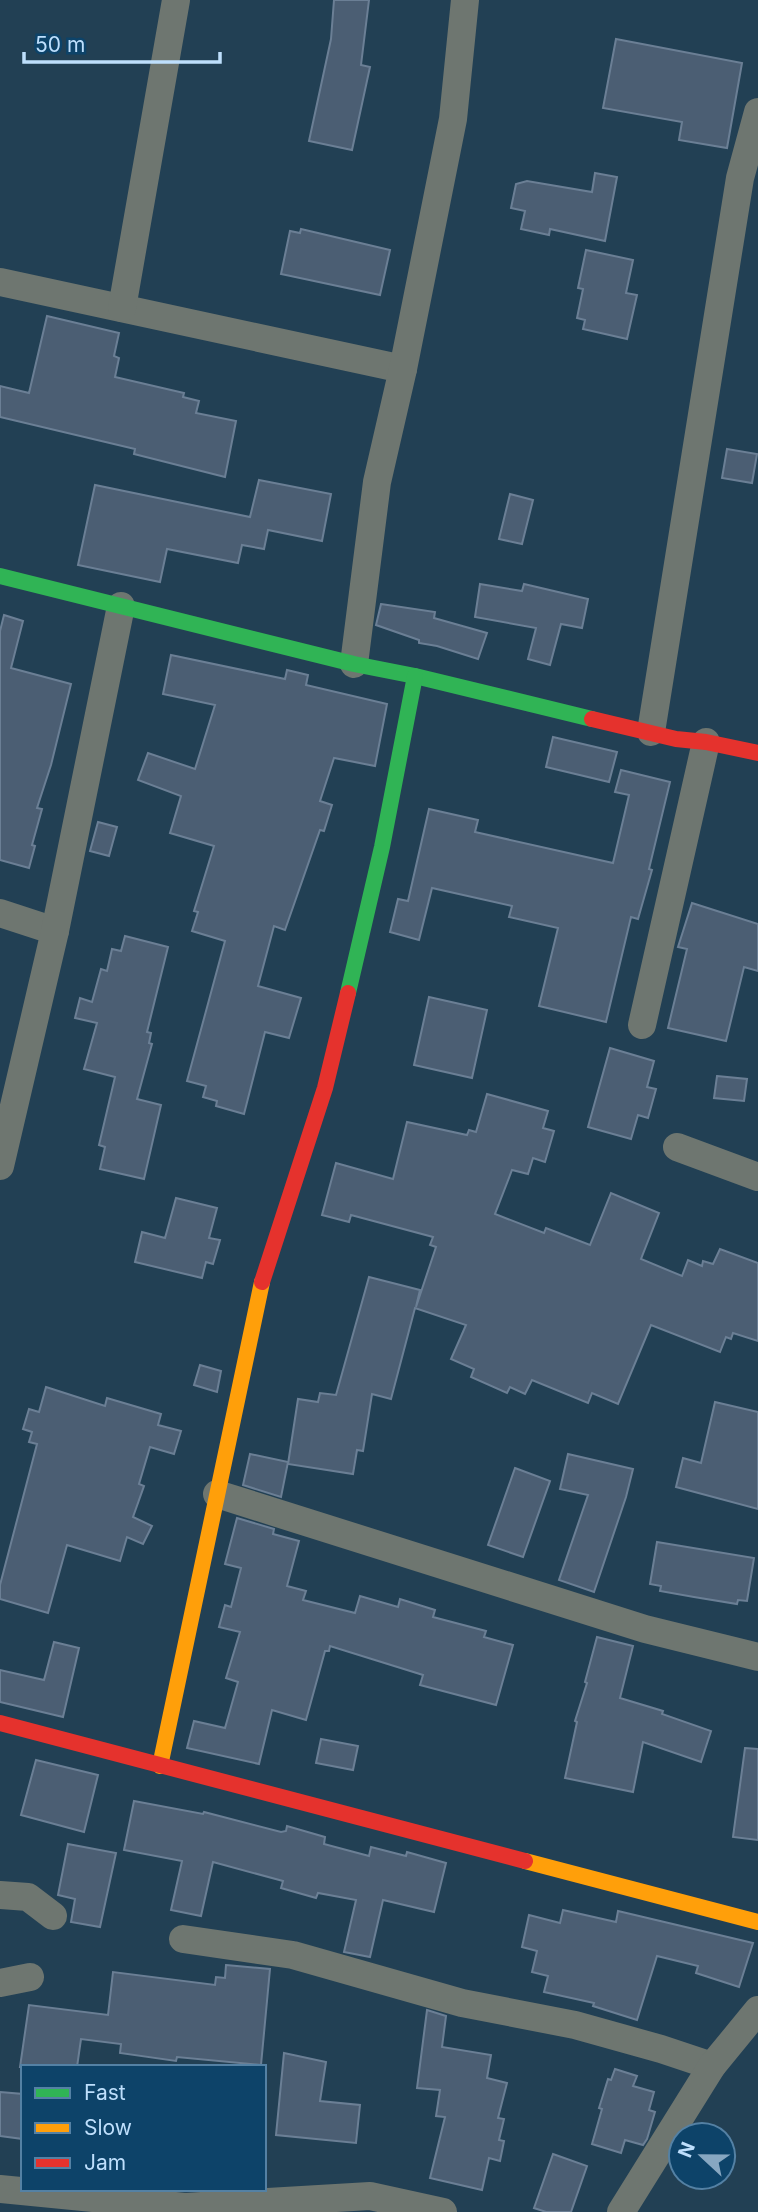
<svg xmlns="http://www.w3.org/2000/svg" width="758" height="2212" font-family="Inter,sans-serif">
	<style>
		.building { fill: #4b5e73; stroke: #6b7f95; stroke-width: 2 }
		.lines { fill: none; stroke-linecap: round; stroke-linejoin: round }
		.street { stroke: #6e7670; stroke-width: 28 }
		.fast { stroke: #30b455; stroke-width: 16 }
		.slow { stroke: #ff9f0a; stroke-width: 16 }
		.jam { stroke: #e5322d; stroke-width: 16 }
	</style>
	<rect width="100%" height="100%" fill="#224054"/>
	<g class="building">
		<polygon points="334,0 369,0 361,65 370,67 352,150 309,141 331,39"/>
		<polygon points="616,39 742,63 727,148 679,140 682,122 603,108"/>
		<polygon points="595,173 617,177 605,241 550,229 549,235 521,229 525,211 511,208 516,184 527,181 592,192"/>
		<polygon points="301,229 390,250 380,295 281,274 290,231 300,233"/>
		<polygon points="586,250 633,260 626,293 637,295 627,339 583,329 585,320 577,318 583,289 578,288"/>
		<polygon points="47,316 119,333 114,356 119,358 115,377 184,393 183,397 199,401 196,413 236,421 225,477 134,454 135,449 0,417 0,386 29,393"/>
		<polygon points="727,449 757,454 752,483 722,478"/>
		<polygon points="259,480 331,494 322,541 268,530 264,549 242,545 238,563 167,549 160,582 78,565 95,485 250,517"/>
		<polygon points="510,494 533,500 522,544 499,539"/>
		<polygon points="480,584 522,591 524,584 588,599 582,628 561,624 550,665 528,659 536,628 475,617"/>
		<polygon points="381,604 435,612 434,618 487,633 478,659 437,646 419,643 419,640 376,625"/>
		<polygon points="4,615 23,621 11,668 71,684 51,765 37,808 42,809 32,845 35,846 29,868 0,860 0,631"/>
		<polygon points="171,655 285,679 287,670 308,675 306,685 387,704 375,766 334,758 320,801 332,805 324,831 320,830 285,930 274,926 258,986 301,998 289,1038 265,1032 244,1114 216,1106 217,1101 203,1097 206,1086 187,1081 225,941 192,931 198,912 194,911 214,846 170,833 181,796 138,780 148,753 195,769 215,705 163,694"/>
		<polygon points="553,737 617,752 609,782 546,767"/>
		<polygon points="621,770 670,782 649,869 652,870 638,919 631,917 606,1022 539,1006 558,928 509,917 512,906 432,888 419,940 390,932 398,899 408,901 429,809 478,820 475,832 613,863 629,795 615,792"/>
		<polygon points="98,822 117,827 109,856 90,851"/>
		<polygon points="692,903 758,924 758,971 744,967 726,1041 668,1028 687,949 678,947"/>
		<polygon points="125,936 168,947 147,1032 151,1033 149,1043 152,1044 137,1099 161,1105 144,1179 100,1169 105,1147 99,1145 115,1077 84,1069 97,1023 75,1018 80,998 92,1002 101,969 107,971 112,949 121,951"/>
		<polygon points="429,997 487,1010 472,1078 414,1065"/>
		<polygon points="610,1048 654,1061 647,1087 656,1089 648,1118 638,1115 631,1139 588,1127"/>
		<polygon points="717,1076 747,1079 744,1101 714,1098"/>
		<polygon points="487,1094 548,1111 543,1128 554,1131 545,1162 533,1158 528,1174 512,1170 495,1214 544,1233 546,1228 590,1245 611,1193 659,1213 641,1259 682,1276 688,1260 702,1266 703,1261 713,1264 720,1249 758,1263 758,1341 733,1333 731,1339 726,1337 720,1352 651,1325 618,1404 592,1393 588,1403 532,1380 525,1394 510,1387 507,1393 471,1377 474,1369 451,1359 466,1325 415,1308 391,1399 372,1394 363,1451 357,1450 353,1474 288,1464 298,1399 318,1402 320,1393 336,1395 369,1277 420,1290 416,1307 436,1247 430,1245 433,1237 351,1215 349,1222 322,1215 336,1163 393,1179 407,1122 467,1135 469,1130 476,1132"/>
		<polygon points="176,1198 217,1208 209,1238 220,1240 213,1264 206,1262 202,1278 135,1262 142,1232 165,1238"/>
		<polygon points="200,1365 221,1371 217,1392 194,1385"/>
		<polygon points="46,1387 105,1406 107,1398 161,1414 158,1425 181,1431 174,1454 150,1447 139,1484 144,1486 133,1517 152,1526 143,1544 127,1537 120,1561 67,1545 48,1613 0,1599 0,1585 37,1444 29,1442 32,1432 23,1429 29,1409 39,1412"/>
		<polygon points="715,1402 758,1412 758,1509 676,1487 683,1458 701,1463"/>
		<polygon points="250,1454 288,1462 281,1497 243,1485"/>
		<polygon points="568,1454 633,1469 626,1497 594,1592 559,1580 588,1495 560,1489"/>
		<polygon points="515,1468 550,1481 523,1557 488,1545"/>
		<polygon points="237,1518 274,1529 273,1534 299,1541 287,1586 306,1591 303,1600 355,1613 360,1596 398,1607 400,1599 435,1610 433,1617 486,1631 484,1637 513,1645 496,1705 420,1685 423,1675 330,1646 329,1651 325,1651 306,1720 272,1710 259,1764 187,1748 194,1721 225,1728 238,1682 226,1678 240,1632 219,1627 225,1605 231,1607 241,1568 225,1564"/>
		<polygon points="657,1542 754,1558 747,1601 738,1600 737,1604 694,1597 660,1591 661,1586 650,1584"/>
		<polygon points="597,1637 633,1646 620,1698 663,1711 662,1714 711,1731 701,1762 643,1742 633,1792 565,1778 577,1722 575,1721 587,1683 585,1682"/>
		<polygon points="54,1642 79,1648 63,1717 0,1702 0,1670 44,1680"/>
		<polygon points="321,1739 358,1746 353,1770 316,1763"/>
		<polygon points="745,1748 758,1749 758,1840 733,1837"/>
		<polygon points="36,1760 98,1775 84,1832 21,1815"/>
		<polygon points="134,1801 203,1814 204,1812 281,1832 286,1831 287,1826 325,1837 324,1844 369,1856 371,1847 406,1856 407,1852 446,1863 434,1912 383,1900 370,1957 344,1952 356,1900 318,1893 316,1898 281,1888 283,1881 213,1862 201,1916 171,1910 182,1861 124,1850"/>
		<polygon points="68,1844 116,1853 100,1927 71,1922 75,1899 58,1895"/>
		<polygon points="563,1910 616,1922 618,1911 753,1943 739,1987 696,1973 698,1966 657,1956 637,2020 593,2006 594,2003 544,1992 548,1976 532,1972 537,1951 522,1947 529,1915 560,1923"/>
		<polygon points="226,1965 270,1969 261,2065 177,2057 176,2061 120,2053 121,2044 81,2039 77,2067 20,2067 29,2005 108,2015 113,1972 215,1985 216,1977 225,1978"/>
		<polygon points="427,2010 446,2016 442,2047 491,2055 487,2078 507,2083 498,2118 504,2119 499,2140 504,2141 500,2161 489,2158 482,2190 430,2178 445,2117 436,2116 440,2090 417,2088"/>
		<polygon points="284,2053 326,2062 320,2101 360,2105 356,2143 276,2135"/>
		<polygon points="615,2069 637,2076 633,2086 654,2092 649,2110 655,2112 647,2139 643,2145 625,2140 621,2153 592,2144 602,2109 599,2108 608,2079 611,2080"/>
		<polygon points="0,2092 23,2094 23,2139 0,2136"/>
		<polygon points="553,2154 587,2166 571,2212 546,2212 534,2208"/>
	</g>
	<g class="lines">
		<g class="street">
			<polyline points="0,282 403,369"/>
			<polyline points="122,308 176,0"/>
			<polyline points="354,664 377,482 403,369 453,119 465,0"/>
			<polyline points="651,732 740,178 758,112"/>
			<polyline points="0,913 55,931"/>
			<polyline points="642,1025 706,742"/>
			<polyline points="677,1147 758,1177"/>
			<polyline points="0,1166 55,931 121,606"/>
			<polyline points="217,1494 645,1629 758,1657"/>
			<polyline points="0,1895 28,1897 53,1916"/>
			<polyline points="183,1939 293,1955 462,2003 575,2025 661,2049 712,2066"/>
			<polyline points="0,1983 30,1977"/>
			<polyline points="0,2189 185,2207 370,2196 443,2212"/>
			<polyline points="621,2212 712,2066 758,2010"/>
		</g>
		<g class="fast">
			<polyline points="0,576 354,664 415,676 592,719"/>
			<polyline points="348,993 382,847 415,676"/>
		</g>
		<g class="slow">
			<polyline points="160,1766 262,1282"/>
			<polyline points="525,1861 758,1922"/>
		</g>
		<g class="jam">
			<polyline points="592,719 676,739 706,742 758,753"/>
			<polyline points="262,1282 325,1088 348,993"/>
			<polyline points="0,1723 525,1861"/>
		</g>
	</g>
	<rect x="21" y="2065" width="245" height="126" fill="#0d4369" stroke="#5481a4" stroke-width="2"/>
	<rect x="35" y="2088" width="35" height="10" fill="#30b455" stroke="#5481a4" stroke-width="2"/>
	<text x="84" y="2100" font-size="21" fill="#bedffc">Fast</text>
	<rect x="35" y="2123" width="35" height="10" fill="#ff9f0a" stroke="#5481a4" stroke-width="2"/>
	<text x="84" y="2135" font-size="21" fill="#bedffc">Slow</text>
	<rect x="35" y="2158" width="35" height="10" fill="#e5322d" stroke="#5481a4" stroke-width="2"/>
	<text x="84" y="2170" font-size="21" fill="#bedffc">Jam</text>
	<g transform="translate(702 2156) rotate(292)"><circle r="33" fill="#0d4369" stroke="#5481a4" stroke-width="2"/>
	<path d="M0-5L12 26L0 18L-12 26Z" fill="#87a7c1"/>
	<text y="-10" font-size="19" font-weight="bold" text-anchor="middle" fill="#bedffc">N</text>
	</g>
	<path d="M24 52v10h196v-10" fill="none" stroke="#bedffc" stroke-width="3.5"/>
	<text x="35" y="52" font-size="21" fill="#bedffc" stroke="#0d4369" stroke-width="5" paint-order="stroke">50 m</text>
</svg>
